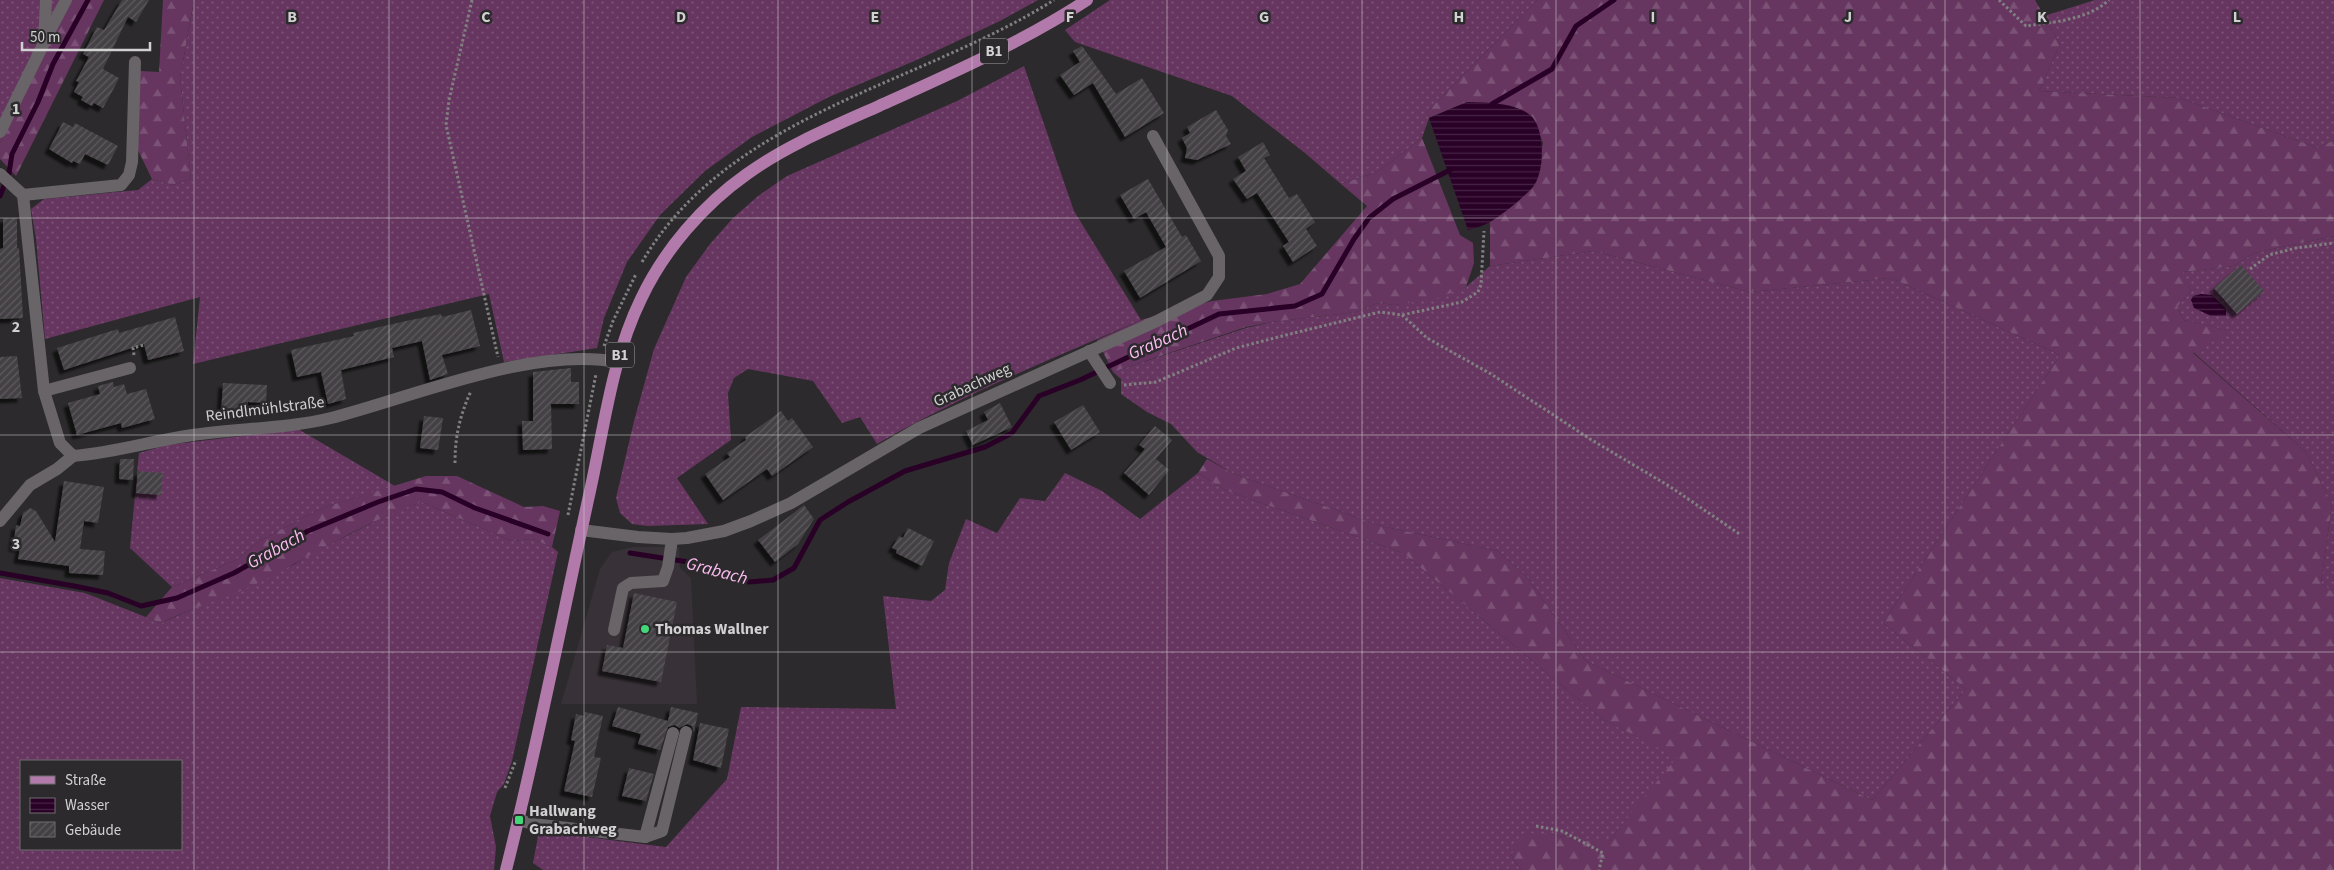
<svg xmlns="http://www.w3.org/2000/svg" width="2334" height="870" font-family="'Source Sans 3',sans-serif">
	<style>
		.built { fill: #383137 }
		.grass { fill: url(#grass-dots); fill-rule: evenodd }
		.forest { fill: url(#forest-firs) }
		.water { fill: url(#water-rules) }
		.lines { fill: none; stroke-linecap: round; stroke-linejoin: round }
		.stream { stroke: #290026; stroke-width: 5 }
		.building { fill: url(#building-hatch); filter: url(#shadow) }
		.path { stroke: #818081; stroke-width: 3; stroke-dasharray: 2.5 2.5; stroke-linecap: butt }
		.minor { stroke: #686467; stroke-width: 12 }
		.major { stroke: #b17aaa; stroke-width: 12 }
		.grid { fill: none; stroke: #d2d1d2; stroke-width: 1; stroke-opacity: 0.55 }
		.poi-dot { fill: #44d77a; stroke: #2c2a2c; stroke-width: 2 }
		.labels { text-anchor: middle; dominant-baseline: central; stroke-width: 5; stroke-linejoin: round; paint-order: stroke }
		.shield { fill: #2c2a2c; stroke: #a09fa0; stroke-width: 1 }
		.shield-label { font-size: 15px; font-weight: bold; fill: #d2d1d2 }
		.street-label { font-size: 16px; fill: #d2d1d2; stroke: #2c2a2c }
		.poi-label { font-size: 16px; font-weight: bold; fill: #d2d1d2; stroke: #2c2a2c; text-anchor: start }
		.water-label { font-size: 18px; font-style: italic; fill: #fdbdf3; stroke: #2c2a2c }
		.grid-label { font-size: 16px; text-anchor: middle; font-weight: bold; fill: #d2d1d2; stroke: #2c2a2c; stroke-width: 5; stroke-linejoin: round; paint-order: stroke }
	</style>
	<defs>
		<pattern id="grass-dots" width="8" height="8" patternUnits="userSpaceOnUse" patternTransform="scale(1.25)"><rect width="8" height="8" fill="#663660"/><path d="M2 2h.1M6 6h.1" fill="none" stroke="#7b5276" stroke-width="1.8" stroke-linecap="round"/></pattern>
		<pattern id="forest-firs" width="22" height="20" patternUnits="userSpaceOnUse" patternTransform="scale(1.25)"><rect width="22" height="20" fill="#663660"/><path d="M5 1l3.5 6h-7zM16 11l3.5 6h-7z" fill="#7b5276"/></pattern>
		<pattern id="water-rules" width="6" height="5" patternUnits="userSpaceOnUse" patternTransform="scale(1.25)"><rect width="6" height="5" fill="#290026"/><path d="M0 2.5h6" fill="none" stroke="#472445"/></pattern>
		<pattern id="building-hatch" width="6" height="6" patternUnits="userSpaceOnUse" patternTransform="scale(1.25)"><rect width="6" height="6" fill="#444144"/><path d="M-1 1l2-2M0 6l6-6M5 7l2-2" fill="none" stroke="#5e5b5e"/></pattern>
		<filter id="shadow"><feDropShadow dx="-4.5" dy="4.5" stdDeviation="1" flood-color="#0009"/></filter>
	</defs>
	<rect width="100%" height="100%" fill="#2c2a2c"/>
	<polygon class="built" points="633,547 679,547 680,568 691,578 697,704 561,704 600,569 612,552"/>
	<g class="grass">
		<polygon points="0,0 67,0 0,143"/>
		<polygon points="194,0 1038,0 1000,21 919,59 829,97 752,137 705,171 660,215 627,262 604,318 597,348 504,362 489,294 193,364 200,297 45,339 36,239 31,209 44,199 138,190 152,179 173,185 191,179 180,78"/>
		<polygon points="1110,0 1537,0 1427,112 1429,118 1422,138 1377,172 1341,184 1305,153 1232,96 1075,42 1065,30"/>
		<polygon points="2095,0 2334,0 2334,140 2318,148 2180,98 2039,91 2060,44 2044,16"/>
		<path d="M1024,66L1074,211L1141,320C1052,359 961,395 877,444L860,417L842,423L813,381L748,369L734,378L728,393L731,440L677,478L708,524L648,526L632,524L620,513L616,498L634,421L654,349L686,277L710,244L733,218L758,196L787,176L957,101Z"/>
		<polygon points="2334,236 2334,593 2321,583 2332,504 2306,452 2193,352 2231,331 2184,320 2177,307 2191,291 2182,272 2234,266 2254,253"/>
		<polygon points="1594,251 1750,292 1891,278 2060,355 1883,623 1966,689 1872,800 1586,661 1527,577 1498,551 1381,526 1234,474 1197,452 1171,424 1147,412 1121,394 1121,379 1113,372 1246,328 1272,322 1356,312 1377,303 1396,305 1466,287 1490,266"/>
		<polygon points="298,429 395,486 328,506 300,519 258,542 236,560 172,587 130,548 139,453 167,445"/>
		<polygon points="1065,473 1102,491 1140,519 1198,473 1225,490 1403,553 1602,719 1678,757 1609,841 1581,841 1551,834 1511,855 1521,870 543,870 533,863 539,831 666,847 727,779 741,707 896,709 883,596 931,601 945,590 949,563 966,519 997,533 1020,498 1045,501"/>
		<path d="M422,502L512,541L532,539L552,547L558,552L512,761L504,784L497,792L490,816L496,847L494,870H0V578L85,593L161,623L295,564L314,552L398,510ZM21,761H181V849H21Z"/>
	</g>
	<g class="forest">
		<polygon points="67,0 104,0 16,176 0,159 0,143"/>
		<polygon points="163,0 194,0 180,78 191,179 173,185 152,179 136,146 140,71 159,72"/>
		<polygon points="1537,0 2035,0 2060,44 2039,91 2180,98 2318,148 2334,140 2334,236 2254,253 2234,266 2183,272 2191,291 2177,307 2184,320 2232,331 2193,353 2306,452 2332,504 2321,583 2334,593 2334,870 1521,870 1511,855 1524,833 1551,834 1581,841 1609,841 1677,757 1602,719 1403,553 1225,490 1198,473 1207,459 1234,474 1381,526 1498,551 1527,577 1586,661 1872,800 1966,689 1883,623 2060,355 1891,278 1750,292 1594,251 1490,266 1490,222 1533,187 1543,143 1533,118 1518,109 1467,102 1429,118 1427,112"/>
		<polygon points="1422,138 1460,235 1473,243 1474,263 1466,287 1435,299 1395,305 1377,303 1356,312 1272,322 1246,327 1113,372 1097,340 1141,320 1212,301 1267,294 1300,284 1367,206 1341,184 1377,172"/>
		<path d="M426,476H457L524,507L543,506L560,511L552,547L532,539L512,541L422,502C366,521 313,555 260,582C228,598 193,607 161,623L146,617L172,587L236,560L258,542L300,519L328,506Z"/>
	</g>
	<g class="water">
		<path d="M1467,102C1485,102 1521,103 1533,118C1545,133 1545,174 1532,188C1523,198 1501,216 1490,222C1483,226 1475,228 1468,230L1429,118Z"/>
		<polygon points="2201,294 2212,295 2226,309 2226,316 2211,316 2194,308 2191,300 2193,296"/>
	</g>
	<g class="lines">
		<g class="stream">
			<polyline points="1492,104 1552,69 1576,26 1614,0"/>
			<polyline points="0,196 9,173 12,154 38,102 53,64 88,0"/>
			<polyline points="630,553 695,563 719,576 749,582 773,580 794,568 820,520 848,502 905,471 985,447 1012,433 1039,396 1080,380 1219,314 1295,306 1322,294 1354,239 1369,218 1393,199 1452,169"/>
			<polyline points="0,573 74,586 108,593 141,606 177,598 234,573 308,531 378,502 416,489 442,492 475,508 548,534"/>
		</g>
	</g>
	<g class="building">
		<polygon points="122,0 149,0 136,22 128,17 103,69 119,78 114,88 103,108 94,103 92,106 81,100 83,97 74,92 79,82 76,81 89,57 83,54 97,27 104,30"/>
		<polygon points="1082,46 1116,94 1142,78 1164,113 1125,137 1093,83 1074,95 1060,75 1080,62 1073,51"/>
		<polygon points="1216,110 1228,130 1226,136 1231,144 1197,160 1185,158 1187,148 1182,138 1190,133 1187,127"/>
		<polygon points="63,122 73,127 75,123 118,146 108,165 85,154 80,164 73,161 72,163 49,149"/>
		<polygon points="1263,142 1270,155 1264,158 1289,198 1297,194 1315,222 1306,229 1317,246 1293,262 1283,246 1289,242 1257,193 1247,199 1233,179 1246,171 1238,157"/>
		<polygon points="1148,179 1182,237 1186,235 1201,261 1140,298 1124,271 1166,247 1146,212 1134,219 1120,195"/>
		<polygon points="3,218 17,218 17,248 19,248 23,318 0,319 0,249 3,248"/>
		<polygon points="2241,265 2264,291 2237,314 2214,288"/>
		<polygon points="471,310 480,346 442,355 448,374 430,380 422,341 392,348 394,357 341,370 346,399 328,404 321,372 297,377 291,350 354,336 353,333 406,321 441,314 442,317"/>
		<polygon points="175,317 184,351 148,360 144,344 64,370 57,348 118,329 119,333"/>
		<polygon points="17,356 22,398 0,399 0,357"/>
		<polygon points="571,368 571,382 579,382 579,404 551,404 552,449 523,450 522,421 533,421 533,372"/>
		<polygon points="113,382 114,387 124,384 127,394 146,389 155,419 122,428 121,423 77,435 68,403 100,394 98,386"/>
		<polygon points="223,383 267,385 266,403 248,402 247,415 221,414"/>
		<polygon points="1000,403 1012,427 973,445 966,431 988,420 984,412"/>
		<polygon points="1083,405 1100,432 1071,450 1054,422"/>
		<polygon points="781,411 788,421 792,418 813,447 772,476 767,469 723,500 705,474 730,457 727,453 746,440 745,437"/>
		<polygon points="424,416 443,418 438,450 420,448"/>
		<polygon points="1155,426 1172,440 1156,459 1169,470 1149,495 1124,473 1145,449 1139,445"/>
		<polygon points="120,459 134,459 133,480 119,479"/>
		<polygon points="138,471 163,473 161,495 136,493"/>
		<polygon points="64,481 104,487 98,523 84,521 80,549 105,551 103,575 69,573 69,566 18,559 20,548 13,547 16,525 20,526 23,513 30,508 36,511 55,542"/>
		<polygon points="804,505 814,519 798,544 775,562 758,540"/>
		<polygon points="908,528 934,541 922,566 896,553 897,550 892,548 899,536 903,538"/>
		<polygon points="634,593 677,602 661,682 602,671 607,645 623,648"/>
		<polygon points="618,707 668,721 671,707 698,713 694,732 692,726 687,724 679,728 675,725 668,727 660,750 638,744 641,734 612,726"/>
		<polygon points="585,712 603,716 594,757 601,758 592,797 564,791 575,741 571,740 576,714 584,716"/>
		<polygon points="700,723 729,729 721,768 693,760"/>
		<polygon points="629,768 654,774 646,801 622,796"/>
	</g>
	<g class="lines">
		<g class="path">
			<polyline points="472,0 449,100 446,125 498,357"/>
			<path d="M1999,0L2026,26C2054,22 2087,20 2109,0"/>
			<path d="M642,262C729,114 917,86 1054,0"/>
			<polyline points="2250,269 2269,255 2296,248 2334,243"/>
			<polyline points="1402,315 1427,338 1491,374 1590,439 1669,486 1741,535"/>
			<polyline points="604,346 613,321 636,274"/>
			<polyline points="134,355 133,348 144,345"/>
			<polyline points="1124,385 1156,382 1236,348 1286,335 1380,312 1402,315 1462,302 1478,292 1481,285 1484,231"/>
			<path d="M455,463C455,436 460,415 471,391"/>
			<polyline points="568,515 596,374"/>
			<polyline points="505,788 516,760"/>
			<polyline points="1536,826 1562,831 1603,853 1599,870"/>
		</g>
		<g class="minor">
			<polyline points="46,38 66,0"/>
			<polyline points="0,132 44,43 46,0"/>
			<path d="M0,174L23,195L44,391L60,443L73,456C113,453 152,441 192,435C238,428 286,429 331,418C416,396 532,346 618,362"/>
			<polyline points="23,195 121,185 129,175 132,162 135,62"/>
			<polyline points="1089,351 1110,383"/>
			<polyline points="44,391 130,368"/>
			<polyline points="0,521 30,485 57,469 73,456"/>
			<polyline points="581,530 638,537 672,539 687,538 724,531 751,521 791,503 919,428 1157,321 1207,295 1219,277 1219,256 1153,136"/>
			<polyline points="614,630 623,588 631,583 663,581 668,567 672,539"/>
			<polyline points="519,820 533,824 645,837 673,733"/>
			<polyline points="645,837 662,831 686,732"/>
		</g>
		<path class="major" d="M506,870C538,744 562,618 590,491C604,428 612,358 641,299C664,250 703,205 747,174C787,145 834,126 879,106C948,75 1023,42 1087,0"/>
	</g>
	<path class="grid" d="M194,0V870M389,0V870M584,0V870M778,0V870M972,0V870M1167,0V870M1362,0V870M1556,0V870M1750,0V870M1945,0V870M2140,0V870M0,218H2334M0,435H2334M0,652H2334"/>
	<g class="poi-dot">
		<circle cx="645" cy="629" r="5"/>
		<rect x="514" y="815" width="10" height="10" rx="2.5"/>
	</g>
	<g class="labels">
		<g class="shield">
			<rect x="980" y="38.5" width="28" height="25" rx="4"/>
			<rect x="606" y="342.5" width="28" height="25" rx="4"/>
		</g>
		<g class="shield-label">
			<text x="994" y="51">B1</text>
			<text x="620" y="355">B1</text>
		</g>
		<g class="street-label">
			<text transform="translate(972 385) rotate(-25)">Grabachweg</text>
			<text transform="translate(265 409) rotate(-7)">Reindlmühlstraße</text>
		</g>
		<g class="poi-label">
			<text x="655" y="629">Thomas Wallner</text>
			<text x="529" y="811">Hallwang<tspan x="529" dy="18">Grabachweg</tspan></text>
		</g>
		<g class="water-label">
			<text transform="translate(1158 342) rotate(-24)">Grabach</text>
			<text transform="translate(276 549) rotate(-29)">Grabach</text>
			<text transform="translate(717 571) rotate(15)">Grabach</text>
		</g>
	</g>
	<g class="grid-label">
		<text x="292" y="22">B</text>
		<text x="486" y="22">C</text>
		<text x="681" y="22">D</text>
		<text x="875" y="22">E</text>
		<text x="1070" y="22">F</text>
		<text x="1264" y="22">G</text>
		<text x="1459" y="22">H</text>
		<text x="1653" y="22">I</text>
		<text x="1848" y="22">J</text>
		<text x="2042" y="22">K</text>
		<text x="2237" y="22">L</text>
		<text x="16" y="114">1</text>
		<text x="16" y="332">2</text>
		<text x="16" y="549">3</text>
	</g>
	<rect x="20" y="760" width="162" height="90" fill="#2c2a2c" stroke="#6e6d6e"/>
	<rect x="30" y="776" width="25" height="8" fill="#b17aaa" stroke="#6e6d6e"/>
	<text x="65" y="785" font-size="15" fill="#d2d1d2">Straße</text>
	<rect x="30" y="798" width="25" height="15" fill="url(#water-rules)" stroke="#6e6d6e"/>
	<text x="65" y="810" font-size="15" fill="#d2d1d2">Wasser</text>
	<rect x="30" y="822" width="25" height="15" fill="url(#building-hatch)" stroke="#6e6d6e"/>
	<text x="65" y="835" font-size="15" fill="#d2d1d2">Gebäude</text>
	<path d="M22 42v8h128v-8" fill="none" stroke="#d2d1d2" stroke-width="2.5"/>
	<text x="30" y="42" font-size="15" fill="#d2d1d2" stroke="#2c2a2c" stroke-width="4" paint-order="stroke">50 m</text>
</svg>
